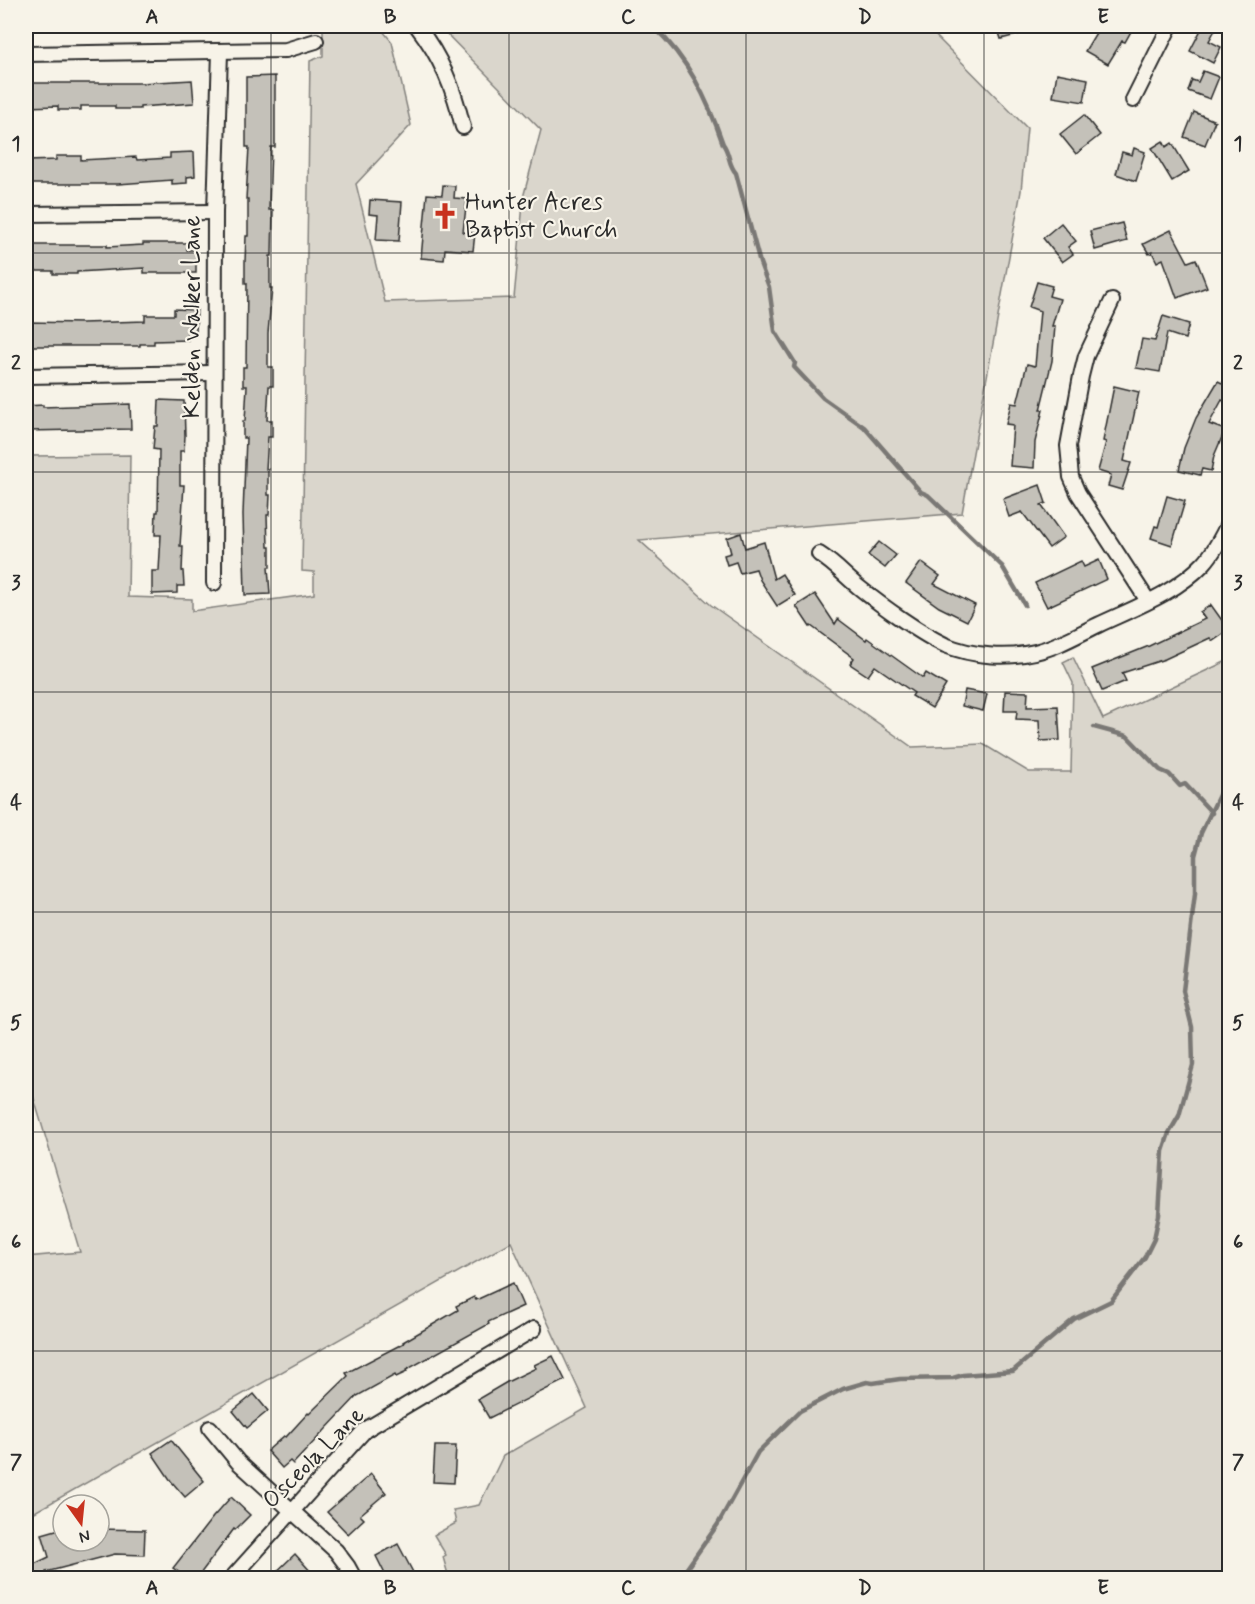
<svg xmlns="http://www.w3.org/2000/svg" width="1255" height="1604" font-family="Mynerve,sans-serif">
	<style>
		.green { fill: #dad6cc; stroke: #82807c; stroke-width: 1.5 }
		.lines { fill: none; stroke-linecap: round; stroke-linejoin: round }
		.stream { stroke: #7a7874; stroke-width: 4.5 }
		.building { fill: #c4c1b9; stroke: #2b2b2b; stroke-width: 1.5 }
		.minor-casing { stroke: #2b2b2b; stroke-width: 18 }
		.minor { stroke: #f7f3e8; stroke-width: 14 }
		.grid { fill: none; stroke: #2b2b2b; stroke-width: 1.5; stroke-opacity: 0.55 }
		.labels { text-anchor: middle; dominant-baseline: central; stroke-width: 4.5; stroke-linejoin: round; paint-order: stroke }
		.poi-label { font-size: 24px; fill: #2b2b2b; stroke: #f7f3e8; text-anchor: start }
		.street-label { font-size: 24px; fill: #2b2b2b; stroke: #f7f3e8 }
		.neatline { fill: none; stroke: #2b2b2b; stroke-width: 2 }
		.grid-label { font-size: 20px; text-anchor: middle; font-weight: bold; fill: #2b2b2b }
	</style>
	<rect width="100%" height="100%" fill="#f7f3e8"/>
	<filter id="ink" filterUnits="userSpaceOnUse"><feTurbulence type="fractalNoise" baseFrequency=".0167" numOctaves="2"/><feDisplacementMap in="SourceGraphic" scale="12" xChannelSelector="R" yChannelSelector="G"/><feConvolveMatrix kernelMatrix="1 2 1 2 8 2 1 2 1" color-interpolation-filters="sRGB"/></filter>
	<g filter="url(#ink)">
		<polygon class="green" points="323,26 379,26 392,42 411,125 356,184 385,302 514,298 524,194 541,130 439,26 926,26 1027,128 1021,191 962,513 639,540 711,605 912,747 983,744 1029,772 1071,772 1073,683 1063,662 1073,657 1103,719 1229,660 1229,1578 449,1578 443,1557 446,1555 434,1535 456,1523 453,1510 479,1505 503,1456 587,1408 511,1242 26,1517 26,1257 80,1252 26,1072 26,496 31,485 31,456 130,455 128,597 192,599 192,611 314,594 314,572 302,571 310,61 323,56"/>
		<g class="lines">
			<g class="stream">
				<path d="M653,26C689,60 707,98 723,144C730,153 728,165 736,173L760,263L769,287L775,331L795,363L794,367L823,398L864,427L921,492L928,495L1002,566L1025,605"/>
				<polyline points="1094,727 1127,736 1160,770 1169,774 1180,786 1185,784 1212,813"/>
				<polyline points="680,1578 718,1524 758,1452 800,1411 843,1389 867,1382 873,1383 900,1379 953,1378 963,1375 1013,1371 1074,1319 1111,1301 1145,1257 1154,1239 1159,1215 1163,1151 1169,1133 1179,1116 1193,1065 1192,1027 1183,991 1195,894 1195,856 1201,833 1230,772"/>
			</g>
		</g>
		<g class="building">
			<polygon points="997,26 1038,26 1039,29 1001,39"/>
			<polygon points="1100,26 1134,26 1125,42 1122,41 1108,64 1085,51"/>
			<polygon points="1203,26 1215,30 1209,41 1221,47 1213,63 1190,51"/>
			<polygon points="1203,71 1219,77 1210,99 1188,91 1192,80 1198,82"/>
			<polygon points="1057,73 1088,79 1084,102 1053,97"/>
			<polygon points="275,76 275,147 271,147 269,210 273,210 272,256 270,256 270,288 272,288 268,333 268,367 273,367 273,386 269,386 267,420 272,420 272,437 268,437 266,469 268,469 268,495 270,495 269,515 267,515 268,547 270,547 270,567 268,567 270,594 245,595 243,514 246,438 243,438 243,421 245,421 247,386 243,386 243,367 246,367 247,283 245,283 245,262 246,236 248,236 248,199 246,199 249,147 246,147 246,77"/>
			<polygon points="192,80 194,103 140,107 140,109 115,109 115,106 81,106 81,110 58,110 58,106 26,107 26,83 140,83"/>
			<polygon points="1194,112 1215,121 1205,145 1184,137"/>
			<polygon points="1084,115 1100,135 1076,154 1060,134"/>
			<polygon points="1163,141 1166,147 1172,143 1189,171 1172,181 1152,148"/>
			<polygon points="1134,148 1145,152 1136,181 1116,174 1122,152 1132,155"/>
			<polygon points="194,152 195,176 187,177 187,183 172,184 172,180 118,184 30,184 29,161 56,160 56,156 81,156 81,160 136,157 137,160 170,158 170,153"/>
			<polygon points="443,185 455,186 454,198 467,199 463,232 475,233 473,251 445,249 444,260 421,258 427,194 442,195"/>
			<polygon points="370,200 402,202 399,241 376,240 378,215 369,214"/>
			<polygon points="1061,223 1076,241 1068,247 1073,254 1062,262 1043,238"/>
			<polygon points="1122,223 1127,241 1095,250 1090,231"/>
			<polygon points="1171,230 1188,262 1196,259 1207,287 1177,298 1163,259 1157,262 1152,252 1149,254 1143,244"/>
			<polygon points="143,243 187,243 187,250 196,250 196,273 144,273 144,268 77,272 77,274 53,274 53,271 26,271 26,245 107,245 107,247 143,245"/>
			<polygon points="1037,282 1052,286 1049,296 1060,299 1052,326 1055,326 1052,361 1040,410 1043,410 1035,442 1034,468 1010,466 1013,425 1006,424 1011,403 1017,404 1027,364 1035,366 1040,311 1029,307"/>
			<polygon points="174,309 197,310 196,332 188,332 188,340 154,341 154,344 140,344 140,346 28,346 28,322 82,323 145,321 145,315 174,315"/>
			<polygon points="1163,316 1189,324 1185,339 1167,333 1160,372 1136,368 1142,339 1155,341"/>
			<polygon points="1218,381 1230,387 1230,404 1222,400 1209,424 1225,430 1214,456 1211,471 1202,469 1200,475 1179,470 1184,448 1196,418"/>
			<polygon points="1114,386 1139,392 1124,461 1131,463 1122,490 1108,486 1111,475 1098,471 1106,442 1103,441"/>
			<polygon points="159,400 184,401 185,436 184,451 180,451 180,485 184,485 180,546 183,546 182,571 183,571 184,586 177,586 177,593 152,594 152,571 159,571 161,535 155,535 156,512 158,512 159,450 153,449 155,426 158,426"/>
			<polygon points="130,404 131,429 26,431 26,406 43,405 43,407"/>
			<polygon points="1040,485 1046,503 1041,505 1064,537 1049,548 1022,512 1009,517 1003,499"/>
			<polygon points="1167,496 1185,501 1172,545 1151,538 1155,526 1158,527"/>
			<polygon points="741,533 745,548 764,542 774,579 782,574 795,595 777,606 760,580 756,569 740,573 736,562 727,565 724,555 731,553 727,538"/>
			<polygon points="879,542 896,555 885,568 868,555"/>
			<polygon points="1099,560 1107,579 1047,607 1035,583 1081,561 1084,567"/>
			<polygon points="921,562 940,576 934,584 975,605 967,621 939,607 906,583"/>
			<polygon points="815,594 835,624 838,619 866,640 867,638 923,678 926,673 946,685 932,708 912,696 914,693 875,666 868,676 850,664 854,658 811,626 810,627 796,606"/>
			<polygon points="1211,605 1229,630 1213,641 1210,638 1165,659 1122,673 1126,681 1102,691 1092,669 1149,646 1205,619 1200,612"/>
			<polygon points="965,690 987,694 983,711 962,706"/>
			<polygon points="1005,691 1028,692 1027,707 1058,706 1060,740 1040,741 1039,720 1016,719 1017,711 1004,711"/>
			<polygon points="513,1283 523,1306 488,1322 489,1324 406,1370 407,1372 396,1377 395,1375 357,1396 293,1464 290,1461 282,1468 267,1451 284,1436 286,1437 308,1413 309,1414 348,1376 346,1373 404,1343 403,1342 458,1310 456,1306 474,1297 476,1300"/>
			<polygon points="553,1356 565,1380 489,1418 478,1399 507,1382 536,1368 534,1365"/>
			<polygon points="254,1394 268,1411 247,1428 233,1411"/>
			<polygon points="171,1440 204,1481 185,1497 171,1481 152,1453"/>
			<polygon points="435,1446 456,1446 454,1483 433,1482"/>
			<polygon points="371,1474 386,1493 360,1515 364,1519 348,1534 327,1512"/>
			<polygon points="231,1497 250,1515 235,1530 234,1529 197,1578 187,1578 173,1568 213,1517"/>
			<polygon points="63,1528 63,1541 99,1541 99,1529 145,1530 144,1555 115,1554 46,1572 49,1578 26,1578 26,1568 49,1557 42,1534"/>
			<polygon points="398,1544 416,1578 387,1578 376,1556"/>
			<polygon points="295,1554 312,1573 306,1578 270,1578"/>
		</g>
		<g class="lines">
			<defs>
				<g id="minor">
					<path d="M417,26C441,57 454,89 463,127"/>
					<polyline points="26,54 286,50 316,41"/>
					<polyline points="1133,100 1170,26"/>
					<polyline points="26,214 215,212"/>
					<polyline points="1112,301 1086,356 1081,376 1068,446 1071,477 1078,493 1148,601"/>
					<polyline points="26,376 213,373"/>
					<path d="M819,554C835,564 846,577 861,589C882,606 921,634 945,645C972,656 1006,659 1035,652C1057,647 1077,635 1098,625C1134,608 1176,593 1204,563C1215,551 1223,535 1230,520"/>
					<polyline points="214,583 215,212 220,52"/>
					<polyline points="210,1428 238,1462 336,1551 348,1567 354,1578"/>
					<polyline points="232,1578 365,1430 534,1329"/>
				</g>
			</defs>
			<use href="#minor" class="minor-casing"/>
			<use href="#minor" class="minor"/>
		</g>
	</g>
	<path class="grid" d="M271,26V1578M509,26V1578M746,26V1578M984,26V1578M26,253H1230M26,472H1230M26,692H1230M26,912H1230M26,1132H1230M26,1351H1230"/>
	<defs>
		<symbol id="church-bare" viewBox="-9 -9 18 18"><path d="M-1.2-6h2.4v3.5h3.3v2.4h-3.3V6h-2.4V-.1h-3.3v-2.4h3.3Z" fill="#c8321e" stroke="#f7f3e8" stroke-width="2.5" paint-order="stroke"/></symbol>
	</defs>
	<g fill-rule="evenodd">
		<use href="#church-bare" x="426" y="197" width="38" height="38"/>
	</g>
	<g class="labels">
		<g class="poi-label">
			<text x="465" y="202">Hunter Acres<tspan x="465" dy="28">Baptist Church</tspan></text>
		</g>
		<g class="street-label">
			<text transform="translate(192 317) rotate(-90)">Kelden Walker Lane</text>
			<text transform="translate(314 1458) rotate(-45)">Osceola Lane</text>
		</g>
	</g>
	<rect width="1255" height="1604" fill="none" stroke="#f7f3e8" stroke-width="66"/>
	<g transform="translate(81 1523) rotate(165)"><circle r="28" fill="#f7f3e8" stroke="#a5a39c" stroke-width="1.5"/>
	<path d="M0-4.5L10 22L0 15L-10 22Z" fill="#c8321e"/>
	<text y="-9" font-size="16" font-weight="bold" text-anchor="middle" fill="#2b2b2b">N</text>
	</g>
	<rect x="33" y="33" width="1189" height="1538" class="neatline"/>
	<g class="grid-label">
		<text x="152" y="23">A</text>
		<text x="390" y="23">B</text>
		<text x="628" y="23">C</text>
		<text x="865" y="23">D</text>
		<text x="1103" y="23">E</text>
		<text x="16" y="150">1</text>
		<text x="1238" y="150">1</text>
		<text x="16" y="369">2</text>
		<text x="1238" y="369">2</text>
		<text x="16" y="589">3</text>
		<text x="1238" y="589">3</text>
		<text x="16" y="809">4</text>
		<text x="1238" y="809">4</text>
		<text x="16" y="1029">5</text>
		<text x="1238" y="1029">5</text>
		<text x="16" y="1248">6</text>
		<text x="1238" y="1248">6</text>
		<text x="16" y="1468">7</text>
		<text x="1238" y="1468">7</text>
		<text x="152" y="1594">A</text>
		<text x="390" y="1594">B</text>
		<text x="628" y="1594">C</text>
		<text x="865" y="1594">D</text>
		<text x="1103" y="1594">E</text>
	</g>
</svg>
